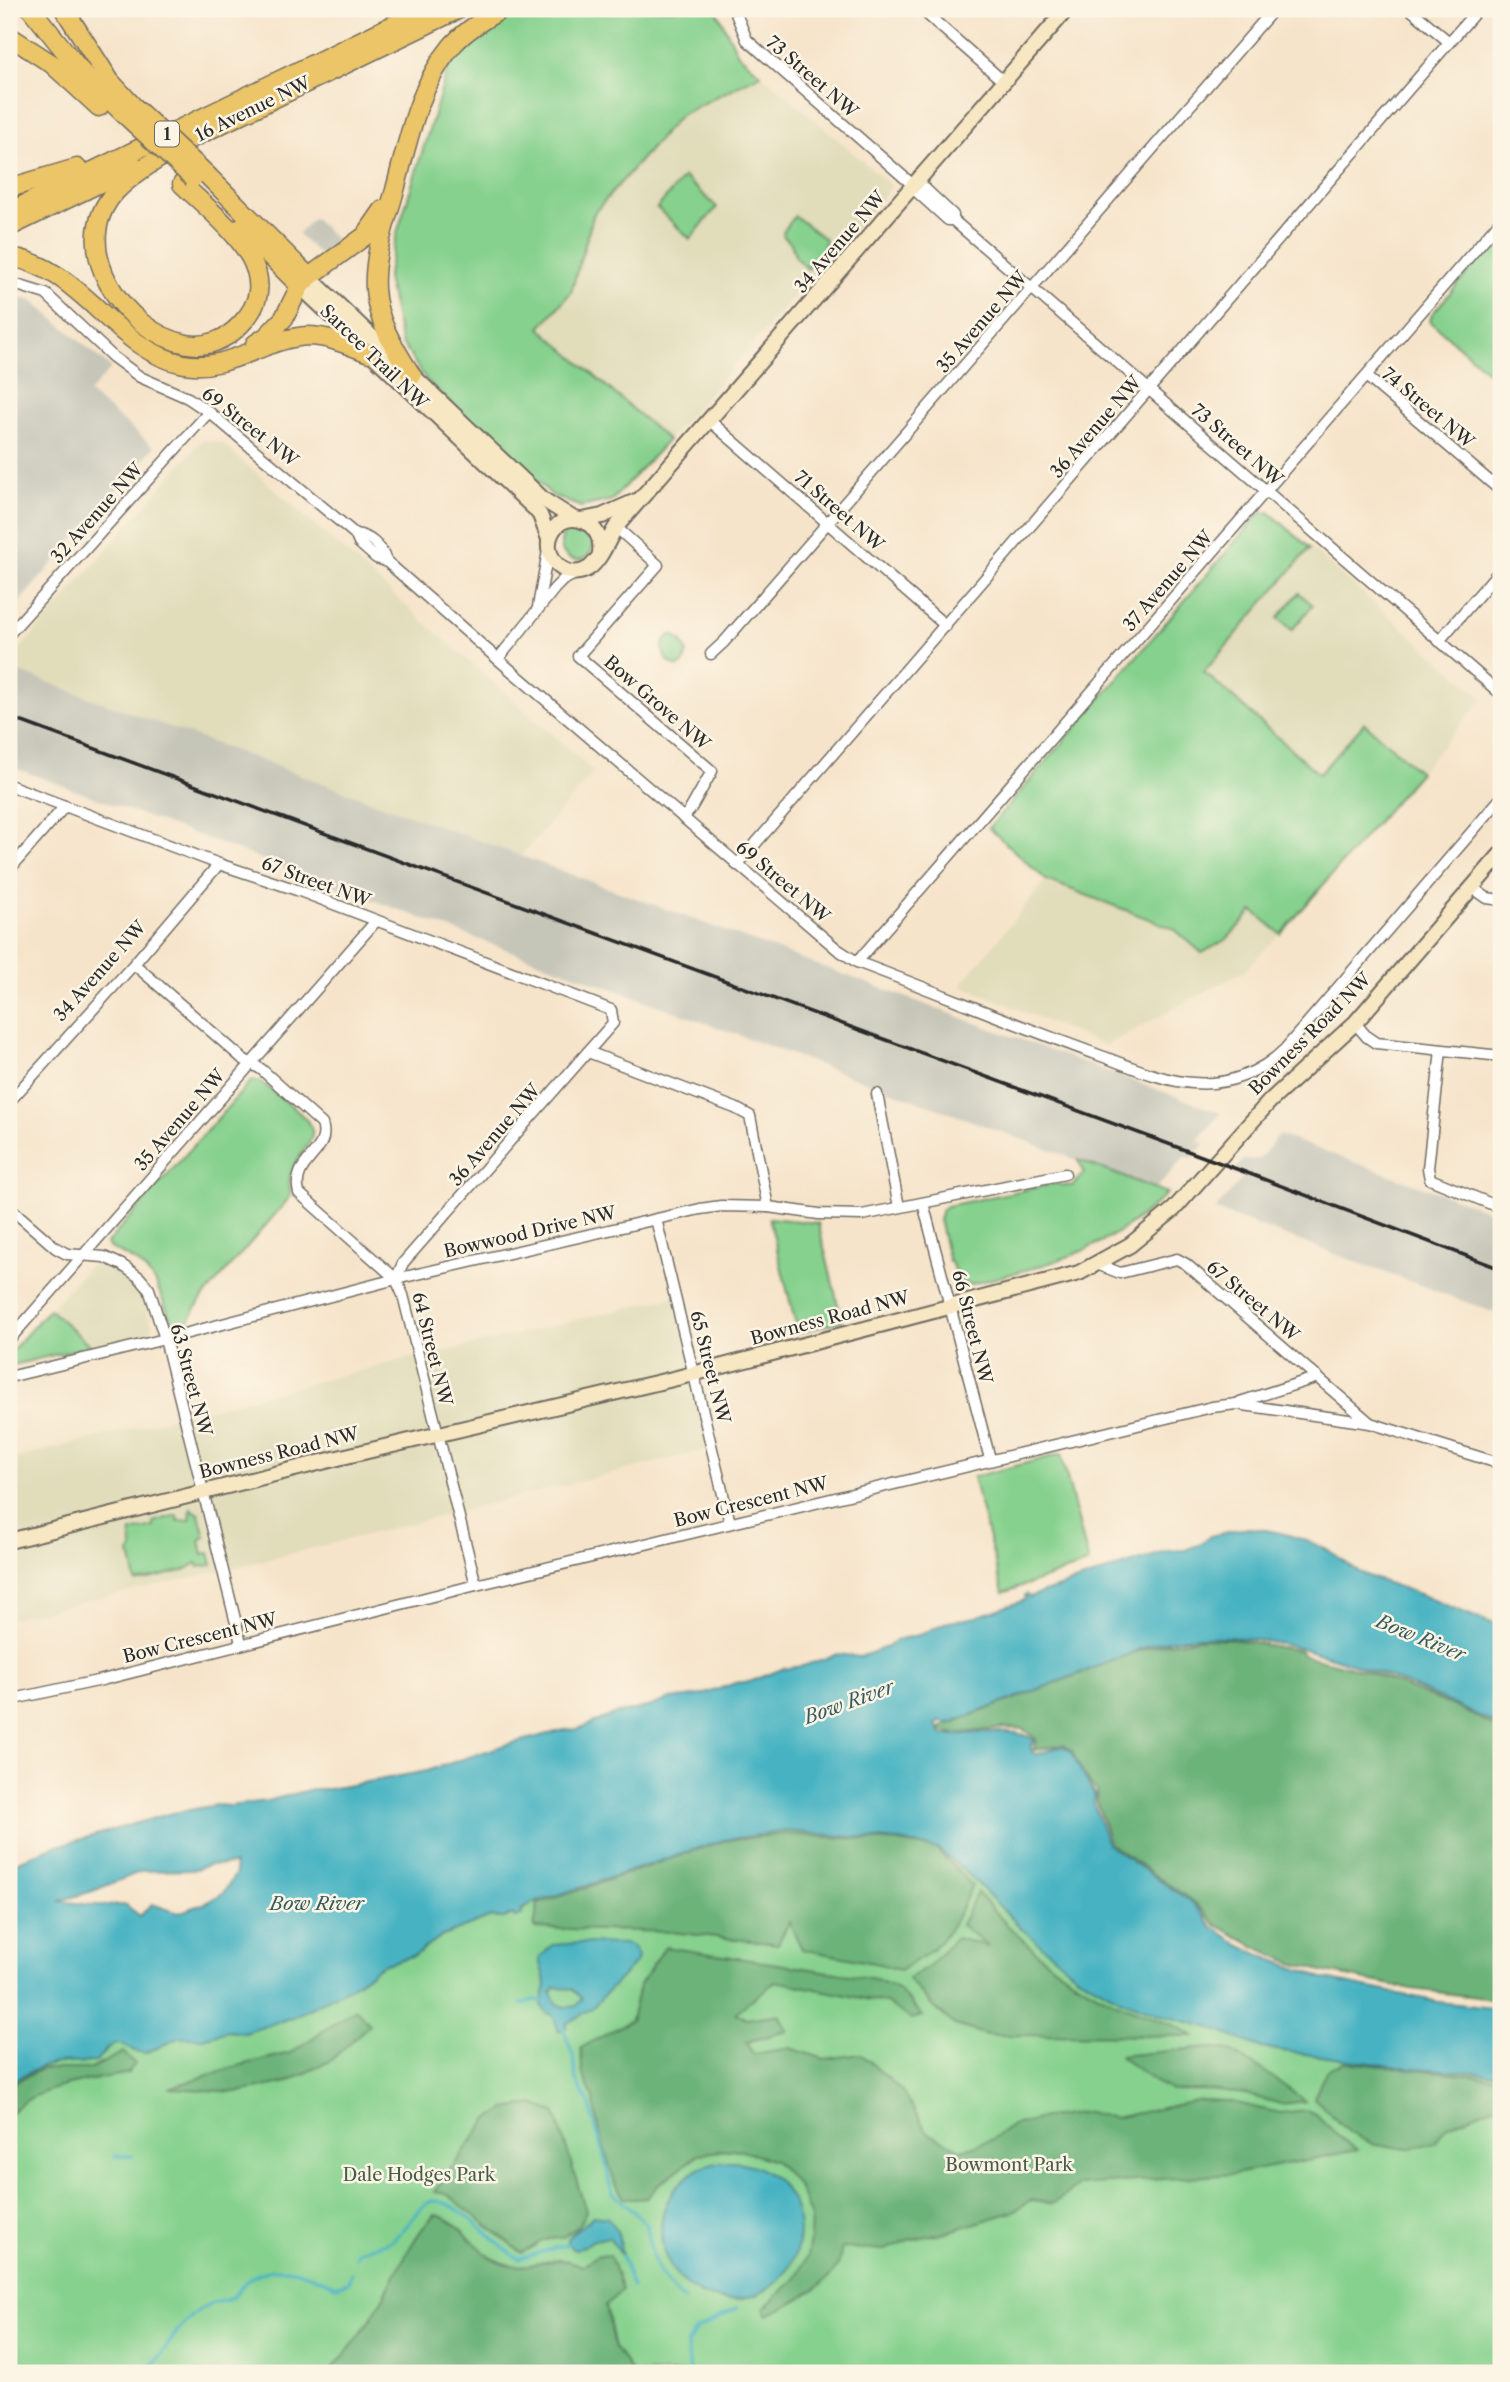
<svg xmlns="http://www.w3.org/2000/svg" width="1510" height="2382" font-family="'Libre Caslon Text',serif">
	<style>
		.built { fill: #e1dcba }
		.industrial { fill: #c5c5b8 }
		.green { fill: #86d18e; stroke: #587e5c; stroke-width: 2 }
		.forest { fill: #6cb379; stroke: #4c6f52; stroke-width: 2 }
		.water { fill: #46b3c2; stroke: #386f76; stroke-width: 2; fill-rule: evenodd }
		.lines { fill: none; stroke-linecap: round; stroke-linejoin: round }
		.stream { stroke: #46b3c2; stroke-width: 3.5 }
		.street-casing { stroke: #726c63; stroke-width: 13 }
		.secondary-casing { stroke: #726c63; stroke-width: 18 }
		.highway-casing { stroke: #726c63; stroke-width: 21 }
		.street { stroke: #fff; stroke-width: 10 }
		.secondary { stroke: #f7e8c3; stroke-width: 14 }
		.highway { stroke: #ecc569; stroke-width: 18 }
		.rail { stroke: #2b2b2b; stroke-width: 3.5 }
		.highway-bridge-casing { stroke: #726c63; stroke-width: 21; stroke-linecap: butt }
		.highway-bridge { stroke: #ecc569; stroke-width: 18 }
		.labels { text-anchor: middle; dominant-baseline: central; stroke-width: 5; stroke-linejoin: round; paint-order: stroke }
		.shield { fill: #fcf5e5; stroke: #6a6863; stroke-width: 2 }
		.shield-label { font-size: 16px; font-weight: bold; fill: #2b2b2b }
		.street-label { font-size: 18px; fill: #2b2b2b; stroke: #fcf5e5 }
		.park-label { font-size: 18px; fill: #465d49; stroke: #fcf5e5 }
		.water-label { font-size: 19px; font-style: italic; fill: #345b60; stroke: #fcf5e5 }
	</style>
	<rect width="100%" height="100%" fill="#fcf5e5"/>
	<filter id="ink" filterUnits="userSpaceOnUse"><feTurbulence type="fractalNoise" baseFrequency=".0143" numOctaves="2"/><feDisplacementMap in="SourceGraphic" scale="14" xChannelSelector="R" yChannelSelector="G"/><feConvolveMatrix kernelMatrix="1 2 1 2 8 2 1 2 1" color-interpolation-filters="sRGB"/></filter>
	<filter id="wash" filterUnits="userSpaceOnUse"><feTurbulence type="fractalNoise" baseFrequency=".00686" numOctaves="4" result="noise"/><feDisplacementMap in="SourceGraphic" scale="28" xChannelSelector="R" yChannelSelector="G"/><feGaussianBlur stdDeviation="1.57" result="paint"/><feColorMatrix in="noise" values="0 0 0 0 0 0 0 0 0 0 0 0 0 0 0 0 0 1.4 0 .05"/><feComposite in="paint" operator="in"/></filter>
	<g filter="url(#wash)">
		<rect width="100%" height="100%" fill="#f6e4ca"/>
		<g class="built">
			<polygon points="761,74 892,186 668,440 539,328 571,292 594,213 680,115"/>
			<polygon points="202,440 222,443 594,772 519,858 9,668 9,662"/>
			<polygon points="1269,512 1483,698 1294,920 1245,970 1105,1046 961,985 1046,880 989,828 1260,513"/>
			<polygon points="90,1265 111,1269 133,1284 143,1298 152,1325 150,1332 9,1366 9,1354"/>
			<polygon points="676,1296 714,1448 249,1564 9,1619 9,1460 410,1358 427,1356"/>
		</g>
		<g class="industrial">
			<polygon points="314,218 337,241 322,257 298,234"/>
			<polygon points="9,295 33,301 111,368 89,393 154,447 9,614"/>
			<polygon points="9,668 1221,1113 1197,1141 1205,1143 1192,1158 1185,1156 1156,1189 9,766"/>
			<polygon points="1279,1135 1501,1215 1501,1315 1215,1210 1243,1178 1232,1173 1243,1160 1259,1159"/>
		</g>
		<g class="green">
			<polygon points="523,9 716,9 738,54 761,74 680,115 594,213 571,292 540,328 668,440 612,500 581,507 553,496 427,381 401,342 387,278 397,233 449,66 496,23"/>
			<polygon points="684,177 717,207 690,239 657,208"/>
			<polygon points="795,216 825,239 824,251 808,269 796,258 791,243 784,237 783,232"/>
			<polygon points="1501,234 1501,383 1430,321 1432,314"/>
			<polygon points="1269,512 1310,548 1204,672 1319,774 1364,723 1420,772 1281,934 1253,911 1227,939 1202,953 1173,928 1046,880 989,828 1260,513"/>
			<circle cx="577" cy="544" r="16"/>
			<polygon points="1299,593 1313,605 1292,630 1278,618"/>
			<path d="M670,635H674L683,643L687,652L684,663L678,667C663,661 657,647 670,635Z"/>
			<path d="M251,1081H259L264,1084C276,1095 302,1111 310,1125C322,1144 281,1161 291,1196L201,1300L187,1323L173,1325L156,1283L146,1271L135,1261L109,1247L107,1243Z"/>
			<path d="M1078,1160L1167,1193C1110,1251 1053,1263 977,1283L969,1285L958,1280L951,1262H949L939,1220L942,1209L947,1206L1053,1184L1072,1186L1084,1173Z"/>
			<polygon points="769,1218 818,1223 842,1321 798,1333"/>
			<polygon points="49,1309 91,1346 9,1366 9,1354"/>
			<polygon points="1061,1454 1089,1563 1003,1593 973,1477"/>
			<polygon points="191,1508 199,1514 205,1537 200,1540 203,1554 209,1553 212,1565 199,1567 197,1563 183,1571 136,1582 130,1553 133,1550 131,1537 132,1532 154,1527 153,1522 177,1515 178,1521 190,1520"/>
			<polygon points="597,1812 931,1842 1501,2054 1501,2373 9,2373 9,2082 44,2066 56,2063 96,2062 105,2051 115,2044 121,2044 135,2051 146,2053 178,2038 203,2038 228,2031 245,2033 349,1988 382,1965 415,1955 440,1937 491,1917 504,1918 514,1913 515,1917 531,1904 576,1888"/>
		</g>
		<g class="forest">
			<polygon points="1206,1638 1233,1639 1301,1651 1303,1655 1366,1671 1460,1709 1501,1729 1501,2000 1412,1989 1326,1972 1292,1963 1254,1946 1216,1925 1195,1903 1109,1843 1097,1802 1096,1791 1083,1774 1072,1751 1064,1745 1034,1750 1036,1739 1023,1729 1003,1728 956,1734 940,1731 939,1728 1141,1650 1162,1644"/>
			<path d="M786,1834L898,1842L936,1849L972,1885C953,1928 942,1950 899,1970L879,1964L802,1949L789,1922L778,1944L671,1932L534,1928L538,1904L723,1841Z"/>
			<path d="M977,1892C1021,1942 1054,1973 1114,2002C1141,2014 1169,2020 1193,2036L987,2035L955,2025L931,2005L908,1979L929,1966L956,1938L989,1946L961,1925Z"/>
			<path d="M665,1947L876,1979L898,1989L922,2016L912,2019L886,2003L776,1981L735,2013L746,2019L779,2014L787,2031L747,2042L753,2054L790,2048L825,2059L861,2054L902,2091L928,2133L962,2150L991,2140L1013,2125L1048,2117L1087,2112L1114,2118L1201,2100L1228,2101L1280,2113L1306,2110L1316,2114L1338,2136L1358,2150L1234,2174L1079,2185L1053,2204L1031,2200L1012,2212L950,2231L908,2240L885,2250L842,2248C840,2255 840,2264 836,2269C823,2288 788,2306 767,2315L764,2308L795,2279L807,2257L810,2238L811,2217L797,2184L775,2161L735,2149L699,2154L658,2185L647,2198H624L614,2181L601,2138L593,2097L582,2073L581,2048L631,2020L639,1986Z"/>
			<polygon points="356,2009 369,2025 330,2061 288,2082 239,2092 169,2088 233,2067 290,2053"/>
			<polygon points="1208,2047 1229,2050 1264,2071 1305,2101 1281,2104 1245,2094 1207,2090 1172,2091 1155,2082 1119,2056"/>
			<path d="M123,2052L135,2064L128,2073C94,2081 29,2086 9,2116V2085L42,2069H91Z"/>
			<polygon points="1344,2062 1501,2078 1501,2103 1446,2127 1436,2142 1409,2149 1375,2145 1350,2133 1314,2098 1326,2071"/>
			<polygon points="533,2104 555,2112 586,2211 578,2226 563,2237 544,2240 522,2253 447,2194 434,2192 487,2120 506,2109"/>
			<path d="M434,2215C460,2217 472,2248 494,2259C519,2272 532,2263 557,2260C565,2259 575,2263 583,2265L598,2255L610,2256L622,2290L606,2305L615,2348L632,2373H329C350,2350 368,2326 383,2298C399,2269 411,2239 434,2215Z"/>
		</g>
		<g class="water">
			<path d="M1247,1528C1276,1530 1310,1539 1334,1554C1343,1560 1351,1568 1361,1573C1378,1581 1398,1586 1416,1593C1445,1604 1472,1617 1501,1626V1726C1404,1682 1271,1618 1162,1642C1144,1645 1129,1655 1112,1661C1058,1681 1004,1703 949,1723L940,1722L936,1725L943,1735C969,1736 1012,1724 1034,1740L1031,1747L1033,1753L1037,1754L1063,1746L1070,1751L1095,1796L1094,1803L1107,1844L1194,1904L1213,1927L1241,1946L1265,1957L1326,1979L1439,2002L1501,2009V2074L1400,2067L1262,2048L1208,2027L1161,2015L1122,2000L1076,1975L1022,1929L967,1873L938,1849L900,1841L786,1831L723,1840L531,1904L521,1910L522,1915L515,1917L513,1914L504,1918L491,1917L440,1937L415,1955L382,1965L349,1988L293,2017L245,2033L228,2031L203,2038H178L146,2053L135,2051L121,2044H115L105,2050L96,2062L56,2063L44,2066L9,2082V1865L47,1849L168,1814L216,1805L230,1806L267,1801L312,1789H329L427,1771L502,1746L564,1730L578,1729L610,1716L651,1706L670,1699L702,1695L735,1683L752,1681L782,1669L803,1666L838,1654L860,1657L887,1647L896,1640L923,1634L944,1623L976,1617L1025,1600V1595L1027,1594L1029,1597L1168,1551L1185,1550L1201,1544L1210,1536ZM209,1865L234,1864L236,1873L223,1893L206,1903L178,1913L152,1904L140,1916L126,1905H92L59,1901L93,1891L142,1871L192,1870Z"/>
			<path d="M580,1943L625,1944L633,1947L638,1956L637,1961L592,2008L566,2024V2028L559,2032L553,2015L547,2013L541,2005L546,1985L539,1959L552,1945ZM555,1987L572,1989L582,1998L576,2006C563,2009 556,2006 551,1993Z"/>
			<circle cx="730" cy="2231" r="69"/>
			<path d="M593,2216L608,2218L618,2233L622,2256L609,2237L594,2240L576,2250L572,2249L567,2241C571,2231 586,2224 593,2216Z"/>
		</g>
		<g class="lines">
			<g class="stream">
				<polyline points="521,2004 534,2000 542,2001"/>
				<path d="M563,2029L573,2055L576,2080L589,2103L606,2163L609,2182L613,2193L647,2224C650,2259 657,2277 684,2300"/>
				<polyline points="115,2156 132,2156"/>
				<polyline points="622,2256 632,2287"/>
				<path d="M356,2257L357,2252C371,2245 385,2247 397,2236C408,2227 415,2213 426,2204C448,2187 498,2247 519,2259L568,2244"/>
				<path d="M141,2373C158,2365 165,2346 177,2332C185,2322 197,2310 209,2304C216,2301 224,2302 230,2298C237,2295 240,2287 245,2283C277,2257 304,2273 336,2286L348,2282L351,2273"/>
				<polyline points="690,2373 687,2344 695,2331 737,2308"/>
			</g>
		</g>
	</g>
	<g filter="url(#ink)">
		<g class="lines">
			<defs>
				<g id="street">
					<polyline points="734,9 747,40 914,186 917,192 948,220 953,220 1501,694"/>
					<polyline points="921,9 1004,82"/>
					<polyline points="1410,9 1449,42"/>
					<polyline points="914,186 922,186 953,215 953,220"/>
					<path d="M9,285H17L46,294L113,357L140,377L188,398L209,412L355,534L359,543L376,558L386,561L500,661L837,949L857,962C937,992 1016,1025 1096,1054C1127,1065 1161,1081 1193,1083C1227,1086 1261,1073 1285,1049L1501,798"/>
					<polyline points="1366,376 1501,491"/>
					<polyline points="710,421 946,626"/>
					<polyline points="616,527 658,565 578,656 712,771 690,810 683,818"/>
					<path d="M355,534C370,536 381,546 386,561"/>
					<polyline points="538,607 548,551"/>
					<polyline points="9,634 209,412"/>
					<polyline points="1439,641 1501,569"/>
					<polyline points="711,654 724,642 1274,9"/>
					<polyline points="498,659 555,588 563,580 577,573"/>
					<polyline points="9,785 219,864 297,890 611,1010 613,1023 403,1263 396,1279"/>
					<polyline points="737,865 1478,9"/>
					<polyline points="9,870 65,806"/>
					<polyline points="1473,888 1487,898 1501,900"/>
					<polyline points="857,962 1501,220"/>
					<path d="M134,964L243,1059L261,1069L322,1124C332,1153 290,1160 299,1193L396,1279L403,1295L476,1585"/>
					<polyline points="1355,1023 1367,1037 1376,1043 1501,1056"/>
					<polyline points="1441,1050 1428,1168 1430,1179 1501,1208"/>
					<polyline points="588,1052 735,1108 750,1116 768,1207"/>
					<polyline points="877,1094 899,1207"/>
					<polyline points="9,1102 134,964 219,864"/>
					<polyline points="923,1203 990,1459"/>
					<polyline points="9,1207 56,1248 67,1254 104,1257 122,1265 139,1277 149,1289 165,1339 241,1643"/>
					<polyline points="656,1219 730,1523"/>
					<polyline points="1097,1264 1120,1273 1177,1259 1186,1264 1369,1422"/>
					<polyline points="9,1340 376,921"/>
					<polyline points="9,1377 165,1339 396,1279 700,1209 721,1206 768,1207 819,1214 862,1215 1065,1174"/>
					<polyline points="1240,1402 1318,1377"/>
					<polyline points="9,1700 102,1680 476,1585 1212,1407 1236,1404 1370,1423 1501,1464"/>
				</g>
				<g id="secondary">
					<polyline points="309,277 544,500 574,519"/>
					<polyline points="300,286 535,509 540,515 549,539"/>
					<polyline points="582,520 602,516 636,501"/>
					<path d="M600,553C605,518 560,506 550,537C543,560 568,582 589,568C601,559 608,540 616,527L1067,9"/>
					<polyline points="9,1541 342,1457 677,1378 1079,1273 1130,1245 1174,1209 1270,1101 1355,1023 1501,854"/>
				</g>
				<g id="highway">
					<polyline points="31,9 84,75 122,112"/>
					<polyline points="64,9 110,81 134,107"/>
					<polyline points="9,36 52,64 99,107"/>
					<polyline points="182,143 459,9"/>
					<polyline points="205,173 309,277"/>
					<path d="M182,184C218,219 293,272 240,325C227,339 207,348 187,344C124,333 65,246 116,191C136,170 166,155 190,139"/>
					<polyline points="9,188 77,168"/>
					<polyline points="9,212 426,9"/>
					<polyline points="9,227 135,166"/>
					<polyline points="241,227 300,286"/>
					<path d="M9,257C81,266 115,351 184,364C228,372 265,338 308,336C329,336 350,346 369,353"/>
					<polyline points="255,344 267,336 284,318 300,286 309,277 365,236 383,210"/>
					<path d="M412,376C395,349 377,322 375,289C373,255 386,222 395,190C408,141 418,87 451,47C464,31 484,19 502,9"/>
				</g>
			</defs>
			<use href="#street" class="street-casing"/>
			<use href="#secondary" class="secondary-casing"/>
			<use href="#highway" class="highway-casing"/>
			<use href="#street" class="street"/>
			<use href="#secondary" class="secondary"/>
			<use href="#highway" class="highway"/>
			<polyline class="rail" points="9,717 1242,1171 1501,1269"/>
			<defs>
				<g id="highway-bridge">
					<polyline points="134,107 205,173"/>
					<polyline points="122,112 193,178"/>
				</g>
			</defs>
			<use href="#highway-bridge" class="highway-bridge-casing"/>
			<use href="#highway-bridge" class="highway-bridge"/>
		</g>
	</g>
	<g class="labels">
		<rect class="shield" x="155" y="121.5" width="24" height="25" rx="5"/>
		<g class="shield-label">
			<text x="167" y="134">1</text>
		</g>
		<g class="street-label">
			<text transform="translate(812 77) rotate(41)">73 Street NW</text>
			<text transform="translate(253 109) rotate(-26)">16 Avenue NW</text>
			<text transform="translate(840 242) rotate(-49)">34 Avenue NW</text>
			<text transform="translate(982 322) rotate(-49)">35 Avenue NW</text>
			<text transform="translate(374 357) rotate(44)">Sarcee Trail NW</text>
			<text transform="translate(1428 408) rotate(40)">74 Street NW</text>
			<text transform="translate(250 427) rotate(38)">69 Street NW</text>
			<text transform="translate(1096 427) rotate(-49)">36 Avenue NW</text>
			<text transform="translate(1237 445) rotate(41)">73 Street NW</text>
			<text transform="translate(839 511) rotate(41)">71 Street NW</text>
			<text transform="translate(97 513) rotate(-48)">32 Avenue NW</text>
			<text transform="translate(1168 581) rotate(-49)">37 Avenue NW</text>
			<text transform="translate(657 703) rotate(41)">Bow Grove NW</text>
			<text transform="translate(316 882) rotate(20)">67 Street NW</text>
			<text transform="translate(783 882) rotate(40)">69 Street NW</text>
			<text transform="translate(100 971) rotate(-48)">34 Avenue NW</text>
			<text transform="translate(1310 1034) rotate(-45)">Bowness Road NW</text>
			<text transform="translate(180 1120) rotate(-49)">35 Avenue NW</text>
			<text transform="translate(495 1135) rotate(-49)">36 Avenue NW</text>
			<text transform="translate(530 1232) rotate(-13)">Bowwood Drive NW</text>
			<text transform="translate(1253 1301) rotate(40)">67 Street NW</text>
			<text transform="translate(830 1318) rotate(-15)">Bowness Road NW</text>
			<text transform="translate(972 1327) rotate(76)">66 Street NW</text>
			<text transform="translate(432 1349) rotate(76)">64 Street NW</text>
			<text transform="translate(710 1367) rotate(76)">65 Street NW</text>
			<text transform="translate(191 1380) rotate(75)">63 Street NW</text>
			<text transform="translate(279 1453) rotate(-14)">Bowness Road NW</text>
			<text transform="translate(751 1502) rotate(-14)">Bow Crescent NW</text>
			<text transform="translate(200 1638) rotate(-14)">Bow Crescent NW</text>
		</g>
		<g class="park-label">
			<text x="1009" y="2165">Bowmont Park</text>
			<text x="419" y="2175">Dale Hodges Park</text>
		</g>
		<g class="water-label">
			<text transform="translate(1421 1638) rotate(22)">Bow River</text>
			<text transform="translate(849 1702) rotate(-20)">Bow River</text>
			<text x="317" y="1903">Bow River</text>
		</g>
	</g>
	<rect width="1510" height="2382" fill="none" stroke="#fcf5e5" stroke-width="35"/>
</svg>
